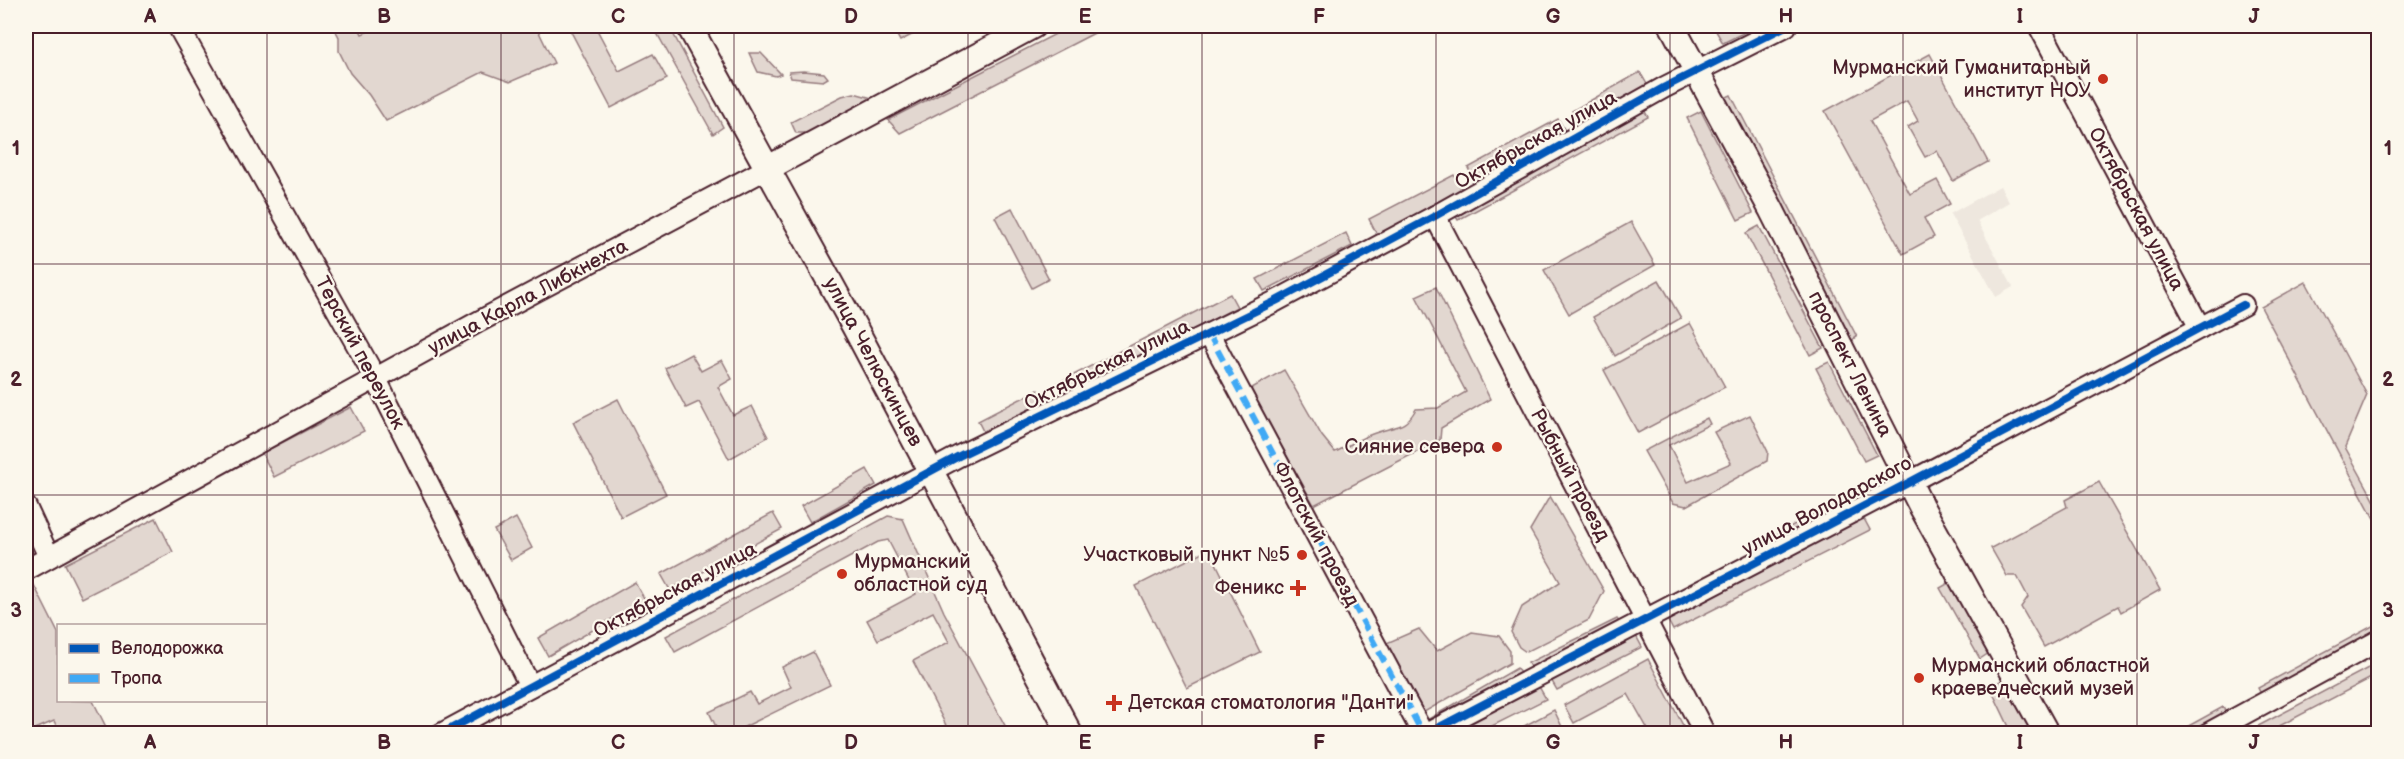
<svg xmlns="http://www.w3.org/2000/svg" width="2404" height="759" font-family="'Balsamiq Sans',sans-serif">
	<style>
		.built { fill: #eee7de }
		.green { fill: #e2d7d0; stroke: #967b7e; stroke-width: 1.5 }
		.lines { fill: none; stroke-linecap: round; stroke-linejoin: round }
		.minor-casing { stroke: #4a1f2b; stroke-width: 24 }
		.major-casing { stroke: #4a1f2b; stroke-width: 28 }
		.minor { stroke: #fbf7ec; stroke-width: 20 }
		.major { stroke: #fbf7ec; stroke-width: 24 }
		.quiet { stroke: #3fa9f5; stroke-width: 6; stroke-dasharray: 12 6; stroke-linecap: butt }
		.cycleway-casing { stroke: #fbf7ec; stroke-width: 11 }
		.cycleway { stroke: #0057b8; stroke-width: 8 }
		.grid { fill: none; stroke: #4a1f2b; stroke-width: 1.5; stroke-opacity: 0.55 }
		.poi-dot { fill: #c8321e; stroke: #fbf7ec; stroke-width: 2 }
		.labels { text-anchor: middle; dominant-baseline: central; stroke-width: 4.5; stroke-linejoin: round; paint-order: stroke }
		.poi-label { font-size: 20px; fill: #4a1f2b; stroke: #fbf7ec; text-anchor: end }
		.street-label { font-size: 20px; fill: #4a1f2b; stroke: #fbf7ec }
		.neatline { fill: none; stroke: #4a1f2b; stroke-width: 2 }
		.grid-label { font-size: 20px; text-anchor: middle; font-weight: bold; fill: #4a1f2b }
	</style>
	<rect width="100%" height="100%" fill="#fbf7ec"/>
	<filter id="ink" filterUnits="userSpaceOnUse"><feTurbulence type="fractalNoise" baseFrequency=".0167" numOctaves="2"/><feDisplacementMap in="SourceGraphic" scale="12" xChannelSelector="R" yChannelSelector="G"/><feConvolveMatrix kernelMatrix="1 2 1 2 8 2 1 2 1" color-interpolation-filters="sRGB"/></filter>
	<g filter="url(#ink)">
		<polygon class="built" points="2000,186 2009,202 1977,221 2013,287 1996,297 1950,214"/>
		<g class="green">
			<polygon points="333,26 358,26 362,34 380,26 536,26 554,63 510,82 483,72 386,121 369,95 350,73 339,51 339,37"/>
			<polygon points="568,26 595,26 619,71 653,54 667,79 611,108"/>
			<polygon points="653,26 669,26 723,127 713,134"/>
			<polygon points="892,26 929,26 900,41"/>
			<polygon points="1071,26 1108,26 900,133 888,120"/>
			<polygon points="1713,26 1757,26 1723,43"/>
			<polygon points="749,53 761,53 781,74 776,76 758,72"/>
			<polygon points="1930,54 1988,162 1953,181 1937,151 1925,157 1908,127 1918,121 1907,101 1870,121 1910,194 1937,180 1950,204 1924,218 1934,237 1903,254 1825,111"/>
			<polygon points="804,71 824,73 828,78 823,81 791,78 789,72"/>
			<polygon points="1640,72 1648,86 1580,125 1572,111"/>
			<polygon points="854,93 872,98 811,133 796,133 791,122 842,96"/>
			<polygon points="1731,95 1857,337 1849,342 1722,99"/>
			<polygon points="1643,108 1648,117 1458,220 1453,212"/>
			<polygon points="1701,111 1753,213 1738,220 1687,118"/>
			<polygon points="1558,119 1567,134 1476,183 1468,168"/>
			<polygon points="1454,175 1463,192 1377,235 1369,219"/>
			<polygon points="1012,208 1049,279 1032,288 995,217"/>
			<polygon points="1631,222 1655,265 1569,314 1544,270"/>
			<polygon points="1759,226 1823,348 1810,355 1746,233"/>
			<polygon points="1346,233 1352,246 1264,291 1257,279"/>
			<polygon points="1659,280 1681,318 1615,356 1593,317"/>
			<polygon points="2306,282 2367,395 2345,447 2378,507 2378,526 2261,307"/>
			<path d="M1436,287L1490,399L1441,428L1440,440L1314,505L1250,389L1284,370L1322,436L1335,452C1349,446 1363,436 1378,432C1397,425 1404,430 1416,409L1438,408L1466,392L1416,296Z"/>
			<polygon points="1230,294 1237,307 1065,397 1058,383"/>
			<polygon points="1690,323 1725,387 1638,433 1604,370"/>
			<polygon points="691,354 701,371 722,360 732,379 718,387 733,415 752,406 768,437 729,459 699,402 686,408 665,368"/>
			<polygon points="1829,362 1877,455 1864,461 1816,368"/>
			<polygon points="1038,390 1046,404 985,435 978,421"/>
			<polygon points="618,399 666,494 621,517 573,422"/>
			<polygon points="351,407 364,431 274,477 262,453"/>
			<polygon points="1750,415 1768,452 1767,461 1686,506 1673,503 1644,451 1707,418 1710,424 1669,445 1688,482 1731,463 1714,432"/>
			<polygon points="867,469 876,485 810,522 801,506"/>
			<polygon points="2099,482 2160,590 2121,612 2118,606 2044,647 2021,607 2028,597 2017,576 2007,576 1991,548 2067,507 2065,500"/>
			<polygon points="1850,493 1856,501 1763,553 1758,545"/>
			<polygon points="1550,496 1604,591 1589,620 1526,652 1519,647 1511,632 1522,607 1560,582 1530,530"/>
			<polygon points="773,513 782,529 670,590 661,574"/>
			<polygon points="1862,515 1870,530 1673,630 1665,615"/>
			<polygon points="888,516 903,519 944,612 1009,733 950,733 913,661 949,642 933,612 878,640 867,620 916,594 888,540 878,542 675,652 666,636"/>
			<polygon points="156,518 173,552 82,598 65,564"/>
			<polygon points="516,518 532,548 511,560 494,530"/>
			<polygon points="1209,549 1260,652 1187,688 1136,586"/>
			<polygon points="1954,580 1992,651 1980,659 1940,588"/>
			<polygon points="635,582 645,600 548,656 538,638"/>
			<polygon points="34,585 58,633 58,700 93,701 109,733 60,733 54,721 26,733 26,589"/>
			<polygon points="1617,619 1624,627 1533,673 1528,663"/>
			<polygon points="2378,623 2378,632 2262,696 2258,688"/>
			<polygon points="1419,629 1437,651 1472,632 1499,636 1510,651 1510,663 1419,715 1382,645"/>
			<polygon points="1635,634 1642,647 1557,690 1549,676"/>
			<polygon points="813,652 830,685 732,733 719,733 709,712 750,692 757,704 791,687 782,667"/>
			<polygon points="1648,659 1687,733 1650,733 1628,694 1574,723 1564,705"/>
			<polygon points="2370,667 2375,676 2266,733 2245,733"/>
			<polygon points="1517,668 1523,679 1430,731 1425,721"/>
			<polygon points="2007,677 2038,733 2012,733 1990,687"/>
			<polygon points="1537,683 1546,699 1478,733 1443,734"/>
			<polygon points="2223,707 2227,715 2193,733 2174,734"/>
			<polygon points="1554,710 1563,729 1555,733 1511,733"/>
		</g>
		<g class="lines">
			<defs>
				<g id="minor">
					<polyline points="178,26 376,379 530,686"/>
					<polyline points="2039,26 2200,328"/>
					<polyline points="1435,216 1705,734"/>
					<polyline points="1209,334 1423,734"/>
					<polyline points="26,507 49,557"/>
					<polyline points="26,570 478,322 768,168"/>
					<polyline points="441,734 959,456 1276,301 1435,216 1665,87 1786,26"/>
					<polyline points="1426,734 1910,482 2243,305"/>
					<polyline points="2207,734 2378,641"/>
				</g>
				<g id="major">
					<polyline points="689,26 854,326 1070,734"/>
					<polyline points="1672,26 1771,209 1921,506 2047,734"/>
					<polyline points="768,168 1033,26"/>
				</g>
			</defs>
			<use href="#minor" class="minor-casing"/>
			<use href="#major" class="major-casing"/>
			<use href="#minor" class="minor"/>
			<use href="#major" class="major"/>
			<polyline class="quiet" points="1209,334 1423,734"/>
			<defs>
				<g id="cycleway">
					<polyline points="441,734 959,456 1276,301 1435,216 1665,87 1786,26"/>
					<polyline points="1426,734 1910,482 2243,305"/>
				</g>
			</defs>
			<use href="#cycleway" class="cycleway-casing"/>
			<use href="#cycleway" class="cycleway"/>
		</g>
	</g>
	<path class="grid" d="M267,26V734M501,26V734M734,26V734M968,26V734M1202,26V734M1436,26V734M1670,26V734M1903,26V734M2137,26V734M26,264H2378M26,495H2378"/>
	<g class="poi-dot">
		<circle cx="2103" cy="79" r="6"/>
		<circle cx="1497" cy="447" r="6"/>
		<circle cx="1302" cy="555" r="6"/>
		<circle cx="842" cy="574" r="6"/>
		<path d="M1295 579h6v6h6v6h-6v6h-6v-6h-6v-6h6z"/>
		<circle cx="1919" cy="678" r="6"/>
		<path d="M1111 694h6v6h6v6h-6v6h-6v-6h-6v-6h6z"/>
	</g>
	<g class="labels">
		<g class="poi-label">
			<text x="2091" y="68">Мурманский Гуманитарный<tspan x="2091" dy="23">институт НОУ</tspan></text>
			<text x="1485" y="447">Сияние севера</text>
			<text x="1290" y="555">Участковый пункт №5</text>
			<text x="854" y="562" text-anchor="start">Мурманский<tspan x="854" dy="23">областной суд</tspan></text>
			<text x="1284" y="588">Феникс</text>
			<text x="1931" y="666" text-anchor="start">Мурманский областной<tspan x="1931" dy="23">краеведческий музей</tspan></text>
			<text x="1128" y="703" text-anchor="start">Детская стоматология "Данти"</text>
		</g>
		<g class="street-label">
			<text transform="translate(1536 140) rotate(-29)">Октябрьская улица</text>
			<text transform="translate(2136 209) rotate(62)">Октябрьская улица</text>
			<text transform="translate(528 297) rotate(-28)">улица Карла Либкнехта</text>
			<text transform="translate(360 353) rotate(62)">Терский переулок</text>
			<text transform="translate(873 362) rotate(62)">улица Челюскинцев</text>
			<text transform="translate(1850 364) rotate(63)">проспект Ленина</text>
			<text transform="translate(1107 365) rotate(-26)">Октябрьская улица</text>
			<text transform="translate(1570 475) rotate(62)">Рыбный проезд</text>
			<text transform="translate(1827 506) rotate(-28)">улица Володарского</text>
			<text transform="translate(1316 534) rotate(62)">Флотский проезд</text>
			<text transform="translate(675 590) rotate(-28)">Октябрьская улица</text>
		</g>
	</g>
	<rect width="2404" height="759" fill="none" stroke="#fbf7ec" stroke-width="66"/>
	<rect x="57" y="624" width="210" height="78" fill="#fbf7ec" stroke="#b4a19f" stroke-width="1.5"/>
	<rect x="69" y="644" width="30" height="9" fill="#0057b8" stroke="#b4a19f" stroke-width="1.5"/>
	<text x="111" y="654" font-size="18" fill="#4a1f2b">Велодорожка</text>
	<rect x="69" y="674" width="30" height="9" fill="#3fa9f5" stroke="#b4a19f" stroke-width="1.5"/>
	<text x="111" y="684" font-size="18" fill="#4a1f2b">Тропа</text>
	<rect x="33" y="33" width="2338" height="693" class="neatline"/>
	<g class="grid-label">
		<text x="150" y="23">A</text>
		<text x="384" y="23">B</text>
		<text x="618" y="23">C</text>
		<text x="851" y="23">D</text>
		<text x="1085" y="23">E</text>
		<text x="1319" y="23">F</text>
		<text x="1553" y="23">G</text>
		<text x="1786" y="23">H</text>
		<text x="2020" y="23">I</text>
		<text x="2254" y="23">J</text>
		<text x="16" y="155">1</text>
		<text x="2388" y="155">1</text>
		<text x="16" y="386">2</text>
		<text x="2388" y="386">2</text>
		<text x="16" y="617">3</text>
		<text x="2388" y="617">3</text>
		<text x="150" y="749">A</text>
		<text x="384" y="749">B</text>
		<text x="618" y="749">C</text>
		<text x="851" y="749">D</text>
		<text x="1085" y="749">E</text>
		<text x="1319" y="749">F</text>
		<text x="1553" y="749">G</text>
		<text x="1786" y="749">H</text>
		<text x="2020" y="749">I</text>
		<text x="2254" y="749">J</text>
	</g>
</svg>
